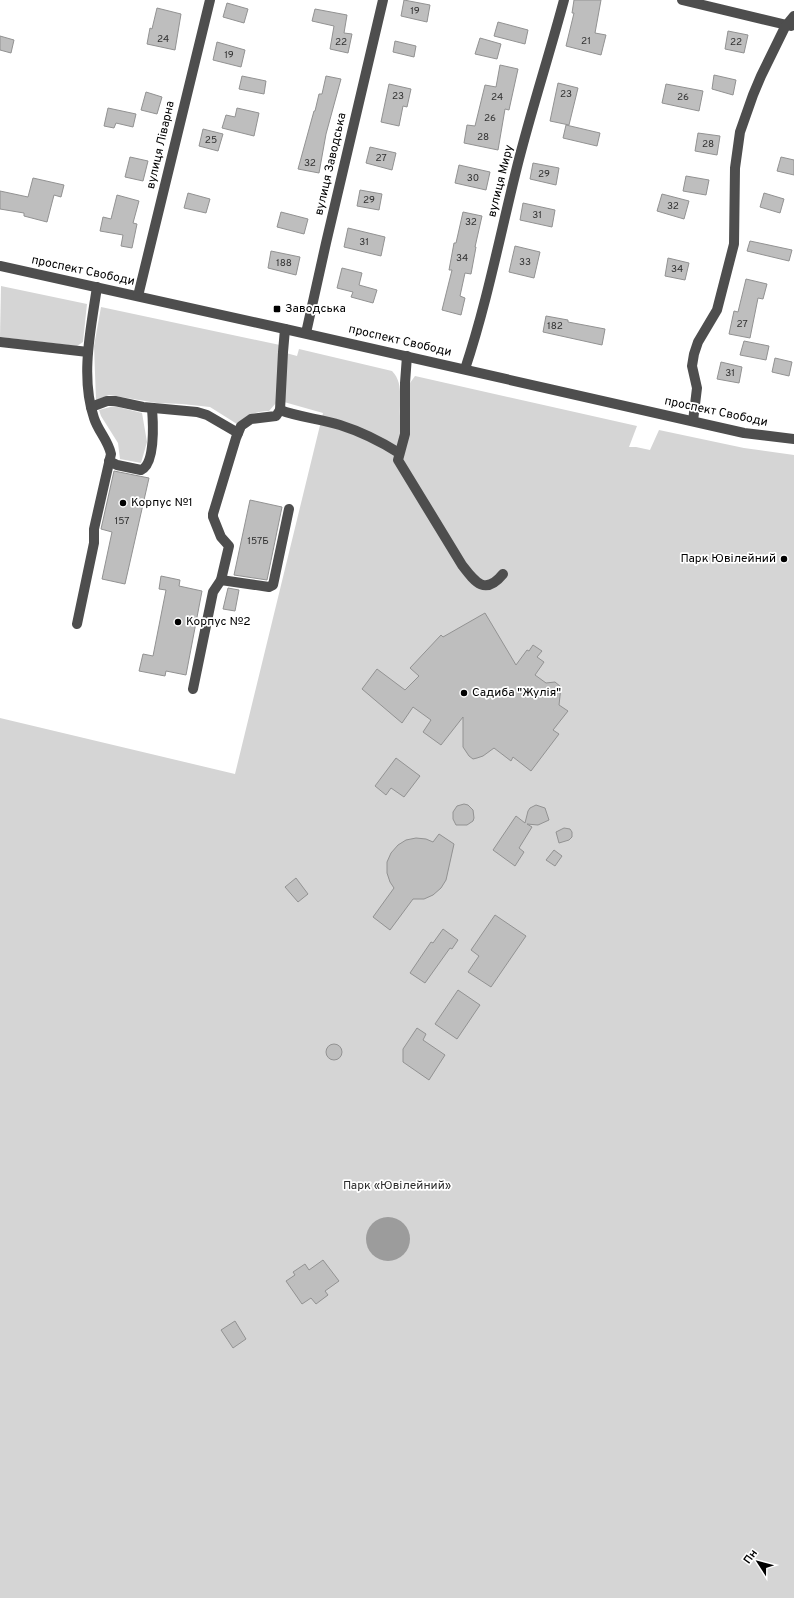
<svg xmlns="http://www.w3.org/2000/svg" width="794" height="1598" font-family="Overpass,sans-serif">
	<style>
		.green { fill: #d5d5d5 }
		.water { fill: #9c9c9c }
		.building { fill: #bebebe; stroke: #929292 }
		.lines { fill: none; stroke-linecap: round; stroke-linejoin: round }
		.minor { stroke: #4e4e4e; stroke-width: 10 }
		.poi-dot { fill: #000; stroke: #fff; stroke-width: 1.5 }
		.labels { text-anchor: middle; dominant-baseline: central; stroke-width: 3.5; stroke-linejoin: round; paint-order: stroke }
		.number-label { font-size: 10px; fill: #303030 }
		.street-label { font-size: 12px; fill: #000; stroke: #fff }
		.poi-label { font-size: 12px; fill: #000; stroke: #fff; text-anchor: start }
		.park-label { font-size: 12px; fill: #2c2c2c; stroke: #fff }
	</style>
	<rect width="100%" height="100%" fill="#fff"/>
	<g class="green">
		<polygon points="1,286 87,304 83,342 77,346 0,337"/>
		<path d="M101,307L280,345L276,403L269,411C254,412 248,414 237,424L210,407L182,404L157,403L109,395L96,400L94,346Z"/>
		<path d="M299,349L392,371C404,383 399,401 400,416L410,418V383L415,376L637,426L629,447H636L650,450L659,430L744,448L794,455V1598H0V718L235,774L323,413L284,402L286,353L297,356Z"/>
		<polygon points="114,406 142,413 147,442 141,463 120,459 118,443 101,416 99,410"/>
	</g>
	<circle class="water" cx="388" cy="1239" r="22"/>
	<g class="building">
		<polygon points="404,0 430,5 427,22 401,16"/>
		<polygon points="574,0 601,0 595,33 606,35 601,55 566,46 574,13 572,13"/>
		<polygon points="227,3 248,9 244,23 223,17"/>
		<polygon points="157,8 181,14 175,50 147,44 150,28 152,29"/>
		<polygon points="315,9 347,15 344,33 352,34 348,53 330,49 334,26 312,21"/>
		<polygon points="498,22 528,30 525,44 494,36"/>
		<polygon points="728,31 748,35 744,53 725,49"/>
		<polygon points="0,36 14,40 11,53 0,50"/>
		<polygon points="480,38 501,44 497,59 475,54"/>
		<polygon points="395,41 416,46 414,57 393,52"/>
		<polygon points="217,42 245,50 241,67 213,60"/>
		<polygon points="500,65 518,69 509,110 505,109 498,150 464,143 467,125 475,126 485,85 496,87"/>
		<polygon points="714,75 736,80 733,95 712,89"/>
		<polygon points="242,76 266,81 264,94 239,89"/>
		<polygon points="326,76 341,79 326,134 319,173 298,169 314,111 315,111 319,94 322,94"/>
		<polygon points="558,83 578,88 569,125 550,121"/>
		<polygon points="389,84 411,89 407,107 403,106 399,126 381,122"/>
		<polygon points="666,84 703,91 699,111 662,103"/>
		<polygon points="146,92 162,97 157,114 141,110"/>
		<polygon points="108,108 136,114 133,127 116,123 114,128 104,126"/>
		<polygon points="237,108 259,113 254,136 222,128 226,115 235,117"/>
		<polygon points="566,125 600,133 597,146 563,138"/>
		<polygon points="203,129 223,134 218,151 199,146"/>
		<polygon points="698,133 720,136 717,155 695,151"/>
		<polygon points="370,147 396,153 392,170 366,163"/>
		<polygon points="130,157 148,161 143,181 125,177"/>
		<polygon points="781,157 794,160 794,175 777,171"/>
		<polygon points="533,163 559,168 556,185 530,179"/>
		<polygon points="459,165 490,172 486,190 455,183"/>
		<polygon points="686,176 709,180 706,195 683,191"/>
		<polygon points="33,178 64,185 61,197 54,195 47,222 24,216 24,213 0,209 0,191 28,197"/>
		<polygon points="360,190 382,194 379,210 357,206"/>
		<polygon points="188,193 210,199 206,213 184,208"/>
		<polygon points="764,193 784,199 780,213 760,207"/>
		<polygon points="662,194 689,201 684,219 657,211"/>
		<polygon points="117,195 139,201 133,223 137,224 132,248 121,246 123,235 100,231 103,217 111,219"/>
		<polygon points="523,203 555,210 552,227 520,220"/>
		<polygon points="281,212 308,219 304,234 277,227"/>
		<polygon points="463,212 482,216 475,247 476,247 471,274 465,273 460,296 465,298 461,315 442,310 452,270 449,270 454,243 456,243"/>
		<polygon points="348,228 385,237 381,256 344,247"/>
		<polygon points="750,241 792,250 789,261 747,251"/>
		<polygon points="515,246 540,252 534,278 509,272"/>
		<polygon points="271,251 300,257 296,275 268,268"/>
		<polygon points="668,258 689,263 685,280 665,276"/>
		<polygon points="342,268 362,273 359,285 377,290 373,303 351,297 353,292 337,288"/>
		<polygon points="746,279 767,284 763,299 758,298 750,338 729,334 734,311 738,312"/>
		<polygon points="546,316 568,320 568,322 605,329 602,345 543,332"/>
		<polygon points="744,341 769,346 766,360 740,355"/>
		<polygon points="775,358 792,362 789,376 772,372"/>
		<polygon points="721,362 742,367 739,383 717,379"/>
		<polygon points="114,471 149,478 125,584 102,579 112,532 101,529"/>
		<polygon points="250,500 282,507 267,580 234,575"/>
		<polygon points="161,576 180,580 179,586 202,591 186,675 166,671 165,676 139,671 143,654 153,656 166,590 159,589"/>
		<polygon points="228,588 239,590 235,611 223,609"/>
		<polygon points="485,613 516,665 527,650 529,651 533,645 542,651 537,657 544,662 535,675 546,683 555,682 561,687 559,705 568,711 553,730 559,734 531,771 513,757 511,761 494,748 483,756 477,758 473,759 469,756 463,747 463,717 441,745 423,732 431,720 413,707 402,723 362,689 377,669 405,690 419,676 410,668 441,635 443,637"/>
		<polygon points="396,758 420,776 404,797 391,788 386,795 375,786"/>
		<polygon points="464,804 468,805 473,810 474,818 473,821 467,825 456,825 453,819 453,812 457,806"/>
		<polygon points="536,805 545,808 549,820 538,825 527,824 532,827 519,848 524,852 515,866 493,850 516,816 525,823 528,811 530,808"/>
		<polygon points="564,828 570,829 572,832 572,837 569,840 559,843 556,832"/>
		<polygon points="439,834 454,844 446,880 441,888 433,895 424,899 413,899 390,930 373,917 394,888 390,882 387,873 387,862 391,853 398,845 406,840 416,838 426,839 433,842"/>
		<polygon points="554,850 562,856 555,866 546,860"/>
		<polygon points="296,878 308,894 298,902 285,887"/>
		<polygon points="495,915 526,936 491,987 468,972 479,956 471,950"/>
		<polygon points="443,929 458,940 452,949 450,948 425,983 410,973 431,942 433,943"/>
		<polygon points="458,990 480,1005 457,1039 435,1024"/>
		<polygon points="417,1028 426,1034 423,1040 445,1055 429,1080 403,1062 403,1049"/>
		<circle cx="334" cy="1052" r="8"/>
		<polygon points="323,1260 339,1281 325,1291 328,1295 316,1304 311,1298 302,1304 286,1281 295,1275 293,1272 305,1264 309,1270"/>
		<polygon points="235,1321 246,1339 233,1348 221,1330"/>
	</g>
	<g class="lines">
		<g class="minor">
			<polyline points="682,0 791,26"/>
			<polyline points="0,266 285,329 744,433 794,439"/>
			<polyline points="138,296 210,0"/>
			<polyline points="306,333 326,243 383,0"/>
			<polyline points="0,342 88,352"/>
			<path d="M407,356L405,383V434L398,460L462,565C475,582 485,596 503,574"/>
			<path d="M465,369C487,303 500,235 517,167C531,111 549,56 564,0"/>
			<polyline points="91,407 107,401 115,401 143,407 197,412 207,415 238,433"/>
			<path d="M280,410C298,417 321,419 340,425C362,432 380,441 399,453"/>
			<polyline points="693,421 697,388 692,366 694,354 698,342 717,310 734,244 735,168 740,132 753,95 761,76 785,27 794,16"/>
			<path d="M109,461L117,465L141,470C156,464 153,421 152,408"/>
			<polyline points="221,580 269,587 273,585 289,509"/>
			<path d="M77,624L94,543V529L111,454C108,440 98,431 94,418C80,377 91,328 97,287"/>
			<polyline points="193,689 213,592 221,580 229,546 221,537 213,517 213,514 236,438 241,426 251,419 276,416 280,410 283,352 285,329"/>
		</g>
	</g>
	<g class="poi-dot">
		<rect x="273" y="305" width="8" height="8" rx="2"/>
		<circle cx="123" cy="503" r="4"/>
		<circle cx="784" cy="559" r="4"/>
		<circle cx="178" cy="622" r="4"/>
		<circle cx="464" cy="693" r="4"/>
	</g>
	<g class="labels">
		<g class="number-label">
			<text x="415" y="11">19</text>
			<text x="163" y="39">24</text>
			<text x="586" y="41">21</text>
			<text x="341" y="42">22</text>
			<text x="736" y="42">22</text>
			<text x="229" y="55">19</text>
			<text x="566" y="94">23</text>
			<text x="398" y="96">23</text>
			<text x="497" y="97">24</text>
			<text x="683" y="97">26</text>
			<text x="490" y="118">26</text>
			<text x="483" y="137">28</text>
			<text x="211" y="140">25</text>
			<text x="708" y="144">28</text>
			<text x="381" y="158">27</text>
			<text x="310" y="163">32</text>
			<text x="544" y="174">29</text>
			<text x="473" y="178">30</text>
			<text x="369" y="200">29</text>
			<text x="673" y="206">32</text>
			<text x="537" y="215">31</text>
			<text x="471" y="222">32</text>
			<text x="364" y="242">31</text>
			<text x="462" y="258">34</text>
			<text x="525" y="262">33</text>
			<text x="284" y="263">188</text>
			<text x="677" y="269">34</text>
			<text x="742" y="324">27</text>
			<text x="555" y="326">182</text>
			<text x="730" y="373">31</text>
			<text x="122" y="521">157</text>
			<text x="258" y="541">157Б</text>
		</g>
		<g class="street-label">
			<text transform="translate(161 145) rotate(-77)">вулиця Ліварна</text>
			<text transform="translate(331 164) rotate(-77)">вулиця Заводська</text>
			<text transform="translate(501 181) rotate(-76)">вулиця Миру</text>
			<text transform="translate(83 271) rotate(12)">проспект Свободи</text>
			<text transform="translate(400 341) rotate(13)">проспект Свободи</text>
			<text transform="translate(716 412) rotate(12)">проспект Свободи</text>
		</g>
		<g class="poi-label">
			<text x="285" y="309">Заводська</text>
			<text x="131" y="503">Корпус №1</text>
			<text x="776" y="559" text-anchor="end">Парк Ювілейний</text>
			<text x="186" y="622">Корпус №2</text>
			<text x="472" y="693">Садиба "Жулія"</text>
		</g>
		<g class="park-label">
			<text x="397" y="1186">Парк «Ювілейний»</text>
		</g>
	</g>
	<g transform="translate(758 1562) rotate(306)" stroke="#ffffff" stroke-width="3" paint-order="stroke">
	<path d="M0-3L7 15L0 10L-7 15Z" fill="#000000"/>
	<text y="-6" font-size="11" font-weight="bold" text-anchor="middle" fill="#000000">Пн</text>
	</g>
</svg>
